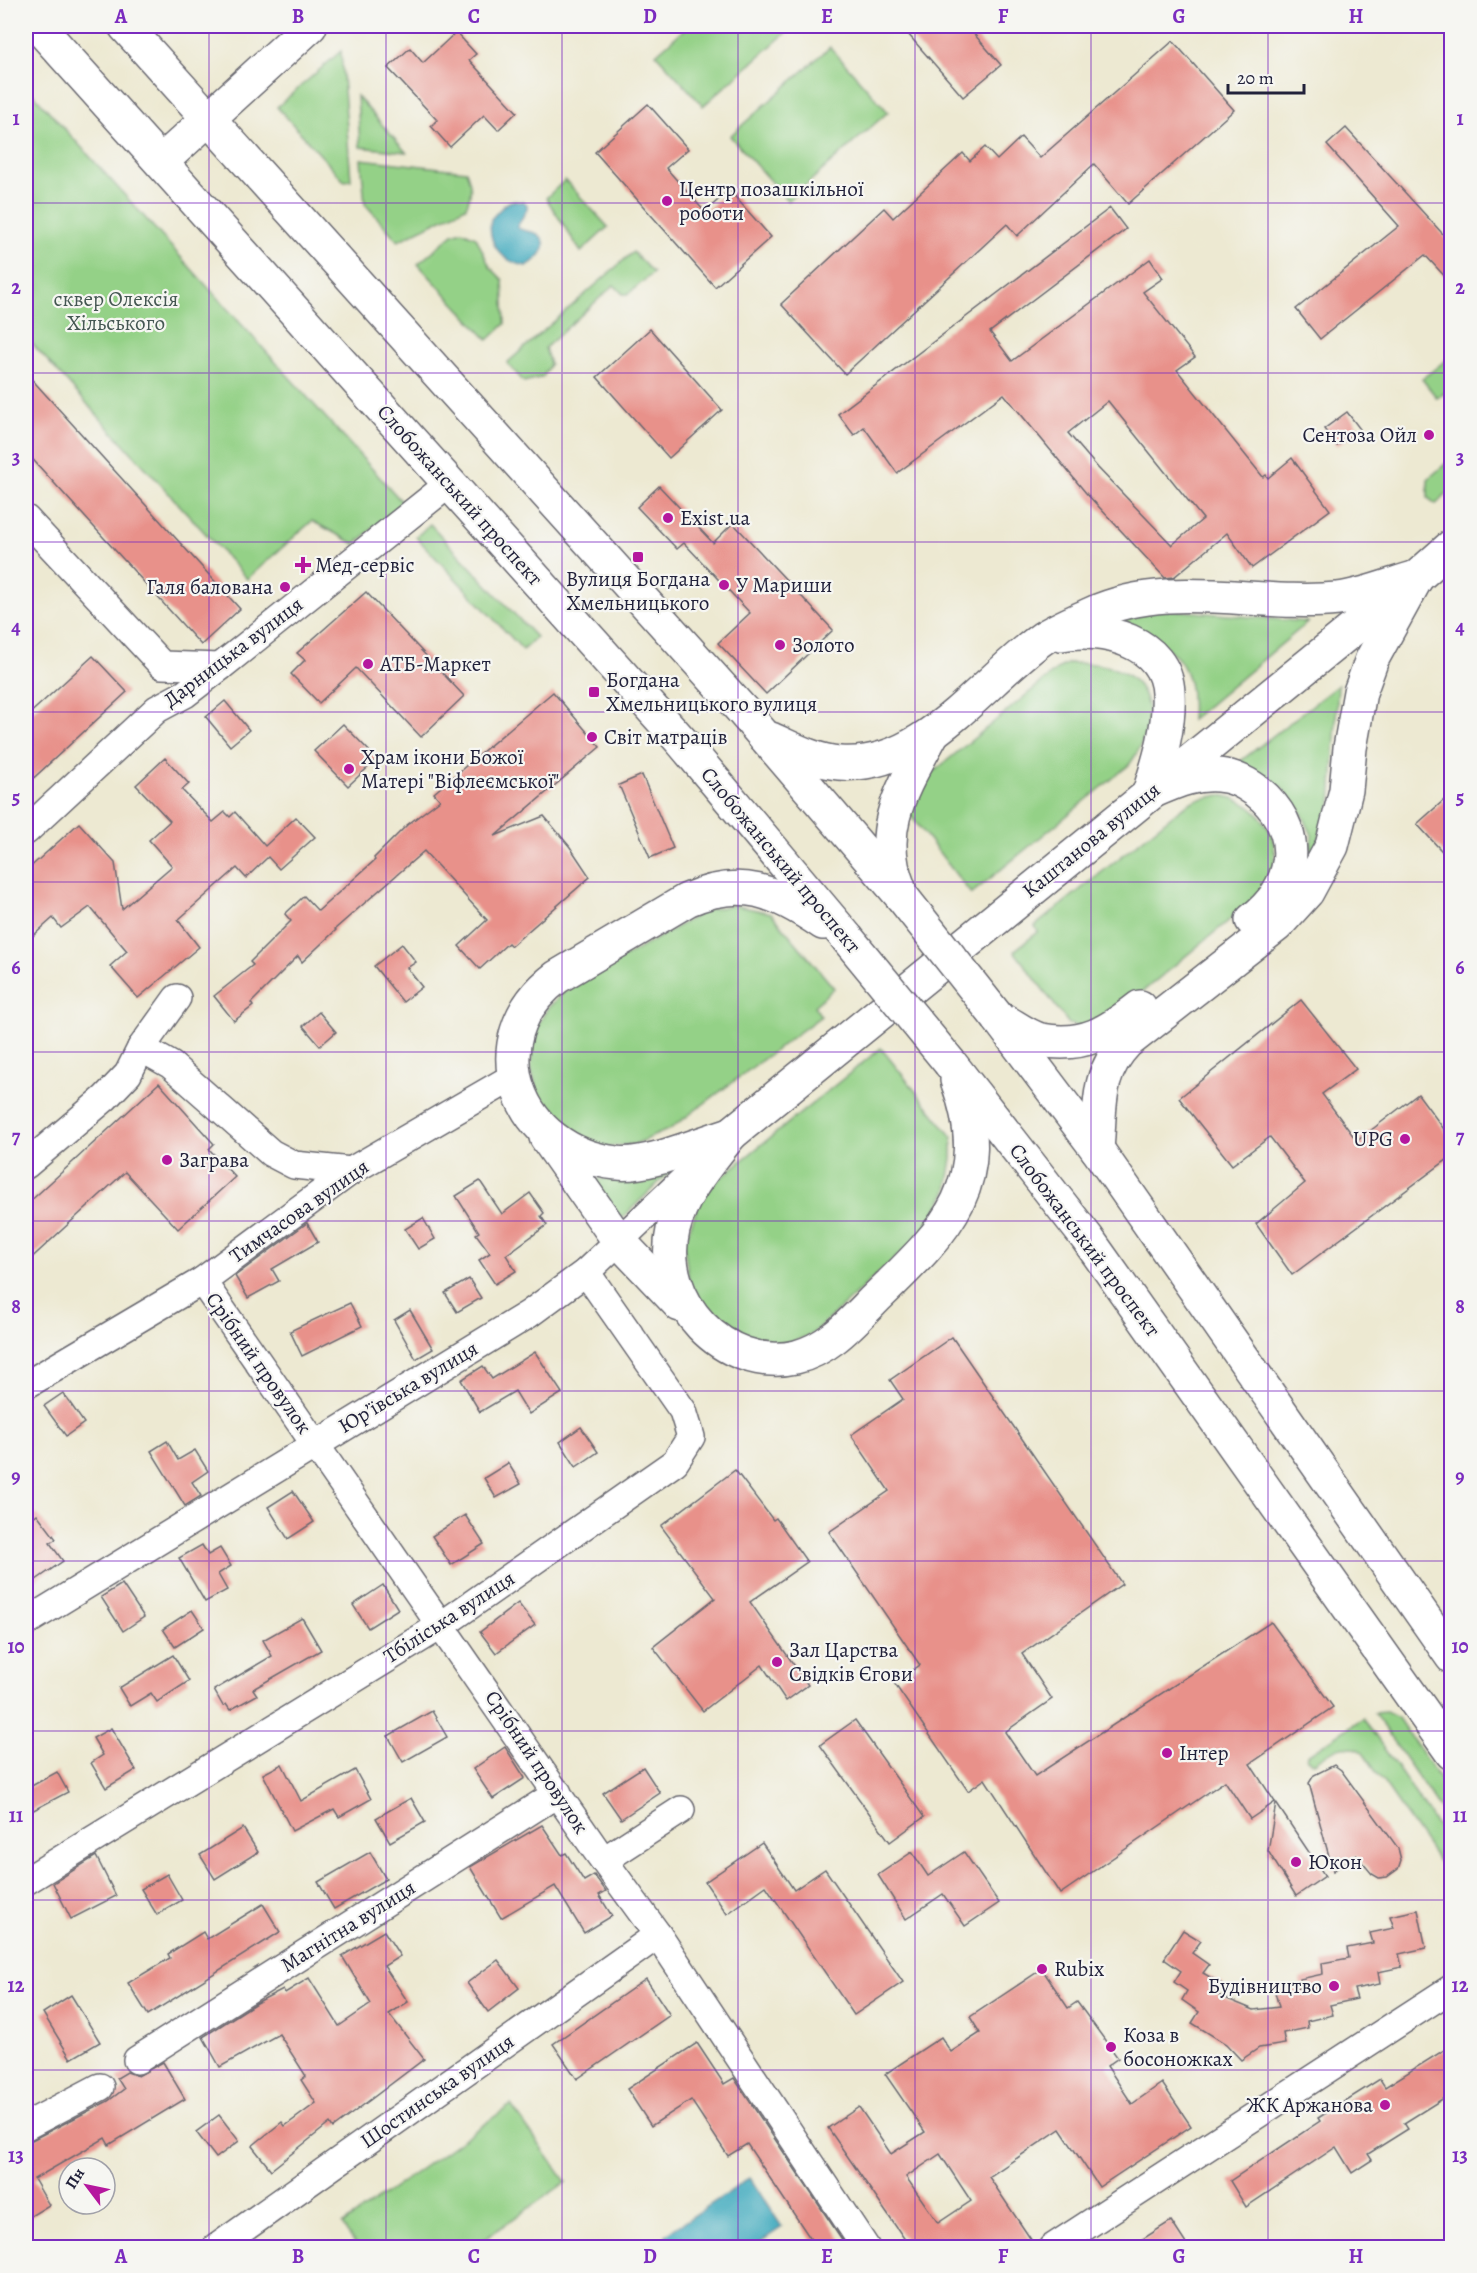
<svg xmlns="http://www.w3.org/2000/svg" width="1477" height="2273" font-family="Alegreya,serif">
	<style>
		.green { fill: #94d187; stroke: #5b7a61; stroke-width: 1.5 }
		.water { fill: #3da9bd; stroke: #30667c; stroke-width: 1.5 }
		.building { fill: #e8918a; fill-rule: evenodd }
		.lines { fill: none; stroke-linecap: round; stroke-linejoin: round }
		.minor-casing { stroke: #696870; stroke-width: 30 }
		.tertiary-casing { stroke: #696870; stroke-width: 36 }
		.primary-casing { stroke: #696870; stroke-width: 36 }
		.minor { stroke: #fff; stroke-width: 27 }
		.tertiary { stroke: #fff; stroke-width: 33 }
		.primary { stroke: #fff; stroke-width: 33 }
		.primary-bridge-casing { stroke: #696870; stroke-width: 36; stroke-linecap: butt }
		.primary-bridge { stroke: #fff; stroke-width: 33 }
		.grid { fill: none; stroke: #7b2cbf; stroke-width: 1.5; stroke-opacity: 0.55 }
		.poi-dot { fill: #b5179e; stroke: #f6f6f2; stroke-width: 2 }
		.labels { text-anchor: middle; dominant-baseline: central; stroke-width: 4.5; stroke-linejoin: round; paint-order: stroke }
		.poi-label { font-size: 21px; fill: #22223b; stroke: #f6f6f2; text-anchor: start }
		.park-label { font-size: 21px; fill: #445752; stroke: #f6f6f2 }
		.street-label { font-size: 21px; fill: #22223b; stroke: #f6f6f2 }
		.neatline { fill: none; stroke: #7b2cbf; stroke-width: 2 }
		.grid-label { font-size: 20px; text-anchor: middle; font-weight: bold; fill: #7b2cbf }
	</style>
	<rect width="100%" height="100%" fill="#f6f6f2"/>
	<filter id="ink" filterUnits="userSpaceOnUse"><feTurbulence type="fractalNoise" baseFrequency=".0167" numOctaves="2"/><feDisplacementMap in="SourceGraphic" scale="12" xChannelSelector="R" yChannelSelector="G"/><feConvolveMatrix kernelMatrix="1 2 1 2 8 2 1 2 1" color-interpolation-filters="sRGB"/></filter>
	<filter id="wash" filterUnits="userSpaceOnUse"><feTurbulence type="fractalNoise" baseFrequency=".008" numOctaves="4" result="noise"/><feDisplacementMap in="SourceGraphic" scale="24" xChannelSelector="R" yChannelSelector="G"/><feGaussianBlur stdDeviation="1.35" result="paint"/><feColorMatrix in="noise" values="0 0 0 0 0 0 0 0 0 0 0 0 0 0 0 0 0 1.4 0 .05"/><feComposite in="paint" operator="in"/></filter>
	<g filter="url(#wash)">
		<rect width="100%" height="100%" fill="#ede9d2"/>
		<g class="green">
			<polygon points="688,26 785,26 789,30 703,106 656,54"/>
			<polygon points="830,47 888,112 788,201 730,136"/>
			<polygon points="341,51 351,180 344,181 277,107"/>
			<polygon points="26,86 403,503 355,544 312,521 247,579 26,337"/>
			<polygon points="357,96 406,152 360,147"/>
			<path d="M361,159L466,171C472,186 472,193 466,207L398,241L365,204Z"/>
			<polygon points="565,180 608,227 581,252 546,198"/>
			<polygon points="462,231 476,237 490,267 503,280 505,324 488,340 418,264 453,234"/>
			<polygon points="633,252 653,273 628,294 623,294 614,285 545,348 550,364 543,377 524,382 507,363"/>
			<polygon points="1451,356 1451,389 1437,398 1422,379"/>
			<polygon points="1451,459 1451,491 1436,504 1428,498 1428,479"/>
			<polygon points="430,524 536,637 523,650 416,537"/>
			<path d="M1159,609L1308,622L1191,720C1196,647 1161,641 1102,624Z"/>
			<path d="M1069,663C1082,663 1094,663 1106,666C1159,680 1156,729 1129,765L971,894L907,811L926,778L1059,668Z"/>
			<polygon points="1338,685 1331,804 1308,869 1312,835 1301,812 1283,789 1258,776 1233,767"/>
			<path d="M1220,795C1255,801 1282,831 1273,869C1272,877 1265,886 1261,894L1108,1020L1087,1029L1069,1024L1014,951L1038,932L1035,926L1180,809L1195,800Z"/>
			<polygon points="733,905 771,913 834,988 814,1006 821,1016 670,1129 635,1144 606,1147 572,1136 540,1101 531,1069 533,1034 547,1009 564,992 706,910"/>
			<polygon points="881,1048 952,1137 952,1158 947,1190 926,1230 812,1334 787,1344 765,1346 712,1320 689,1282 684,1244 700,1200 714,1183"/>
			<path d="M676,1166L619,1221L588,1178C619,1181 645,1176 676,1166Z"/>
			<polygon points="1386,1712 1398,1718 1451,1796 1451,1825 1374,1713"/>
			<path d="M1363,1718L1451,1846V1880L1363,1753C1344,1738 1331,1752 1314,1763L1308,1759L1307,1755Z"/>
			<polygon points="511,2105 566,2182 473,2247 358,2247 342,2225"/>
		</g>
		<g class="water">
			<path d="M511,201L523,202L527,205V209L517,227C524,233 533,230 539,235C553,247 536,261 526,266C502,262 487,244 491,219L504,205Z"/>
			<polygon points="750,2178 782,2227 753,2247 673,2247 665,2235"/>
		</g>
		<g id="blocks">
			<g class="building">
				<polygon points="901,26 967,26 1001,65 963,97"/>
				<polygon points="456,32 476,54 469,60 517,112 498,130 484,115 450,147 431,126 437,120 388,68 410,48 423,63"/>
				<polygon points="1173,41 1234,110 1128,204 1094,164 1017,236 1007,224 845,374 781,304 884,208 893,218 963,153 970,161 985,147 997,160 1021,137 1040,158"/>
				<polygon points="648,104 688,149 666,168 705,212 729,190 771,237 715,287 595,152"/>
				<polygon points="1346,128 1452,244 1452,284 1425,255 1320,339 1296,309 1399,226 1327,145"/>
				<path d="M1110,208L1126,229L990,332L1012,361L1150,259L1163,278L1143,292L1195,357L1177,370L1263,477L1266,475L1268,478L1292,458L1330,510L1252,568L1227,533L1174,577L1165,578L1086,493L1004,394L897,473L864,427L854,435L838,414ZM1108,401L1203,519L1172,545L1098,468L1068,433Z"/>
				<polygon points="650,329 722,410 669,458 597,377"/>
				<polygon points="26,373 240,609 201,645 26,452"/>
				<polygon points="1347,412 1360,429 1337,446 1324,429"/>
				<polygon points="659,486 713,543 733,523 833,630 766,694 718,643 750,613 684,543 677,549 637,507"/>
				<polygon points="366,592 464,696 421,737 356,668 319,703 291,674 305,660 297,653"/>
				<polygon points="93,656 127,692 26,785 26,717"/>
				<polygon points="553,692 600,747 495,836 544,816 570,847 590,877 511,946 508,943 480,969 459,946 487,920 424,851 335,929 336,930 302,962 298,956 251,1003 253,1006 234,1021 214,996 253,965 250,962 291,921 285,914 304,896 318,911 375,860 374,858 407,825 440,800 434,793"/>
				<polygon points="225,701 249,730 230,746 206,717"/>
				<polygon points="343,724 377,759 348,786 314,751"/>
				<polygon points="165,758 189,784 182,790 213,822 225,812 230,817 235,812 265,846 296,817 315,837 279,869 268,857 246,878 237,868 178,920 199,947 138,998 110,966 127,951 90,907 61,928 53,918 26,942 26,871 79,823 115,863 122,909 172,866 149,840 170,821 136,785"/>
				<polygon points="642,775 673,848 650,858 619,785"/>
				<polygon points="1452,793 1452,862 1417,824"/>
				<polygon points="402,944 416,962 407,968 422,987 403,1002 374,966"/>
				<polygon points="1301,1000 1356,1069 1322,1094 1357,1141 1418,1094 1452,1140 1452,1156 1292,1275 1256,1224 1305,1183 1270,1137 1232,1165 1179,1098"/>
				<polygon points="319,1012 336,1032 320,1046 303,1026"/>
				<polygon points="159,1083 214,1144 209,1149 235,1177 178,1229 125,1172 26,1263 26,1205"/>
				<polygon points="480,1181 502,1214 530,1193 544,1213 541,1216 547,1225 506,1255 516,1271 495,1284 479,1260 490,1253 476,1234 479,1232 456,1196"/>
				<polygon points="423,1218 435,1239 418,1249 405,1229"/>
				<polygon points="307,1223 318,1242 272,1269 279,1281 248,1298 235,1276"/>
				<polygon points="469,1279 481,1298 457,1312 445,1293"/>
				<polygon points="350,1303 362,1326 302,1356 290,1331"/>
				<polygon points="410,1310 433,1349 416,1359 394,1320"/>
				<polygon points="952,1337 1122,1584 1022,1654 1052,1699 1005,1732 1035,1776 1271,1622 1333,1707 1250,1764 1275,1802 1250,1819 1225,1781 1060,1894 985,1779 968,1791 894,1683 920,1665 829,1532 889,1491 851,1435 903,1399 890,1380"/>
				<polygon points="535,1352 562,1393 529,1414 515,1391 480,1412 461,1380 483,1366 492,1379"/>
				<polygon points="63,1393 84,1423 66,1436 44,1406"/>
				<polygon points="581,1427 598,1452 576,1467 560,1442"/>
				<polygon points="167,1441 178,1460 195,1450 208,1471 192,1482 201,1496 185,1506 151,1451"/>
				<polygon points="508,1463 521,1484 496,1498 484,1478"/>
				<polygon points="735,1470 773,1520 776,1518 807,1562 750,1602 808,1685 786,1701 762,1665 703,1711 653,1647 715,1598 661,1526"/>
				<polygon points="293,1491 314,1522 288,1539 268,1507"/>
				<polygon points="37,1514 56,1539 50,1543 63,1561 36,1580 26,1566 26,1523"/>
				<polygon points="465,1515 484,1544 451,1565 432,1536"/>
				<polygon points="202,1545 208,1555 220,1548 231,1566 218,1574 227,1590 205,1602 179,1558"/>
				<polygon points="122,1584 144,1617 123,1631 101,1597"/>
				<polygon points="383,1585 398,1609 368,1628 353,1605"/>
				<polygon points="518,1603 535,1625 496,1653 480,1632"/>
				<polygon points="192,1610 204,1628 175,1647 163,1629"/>
				<polygon points="302,1618 321,1650 253,1689 257,1695 230,1710 226,1704 223,1706 214,1690 272,1656 263,1640"/>
				<polygon points="173,1655 189,1681 157,1702 151,1693 130,1706 119,1688"/>
				<polygon points="432,1711 447,1737 403,1762 388,1736"/>
				<polygon points="855,1720 924,1817 890,1842 820,1745"/>
				<polygon points="111,1728 136,1770 106,1788 91,1763 103,1755 93,1738"/>
				<polygon points="505,1747 525,1778 493,1799 473,1769"/>
				<polygon points="282,1764 301,1801 355,1770 371,1799 339,1817 334,1809 292,1831 263,1774"/>
				<polygon points="1334,1765 1341,1770 1398,1848 1401,1860 1398,1869 1387,1877 1379,1878 1372,1874 1356,1855 1333,1871 1309,1783 1314,1775"/>
				<polygon points="643,1767 660,1793 621,1819 603,1793"/>
				<polygon points="57,1772 68,1792 26,1814 26,1789"/>
				<polygon points="411,1798 425,1822 390,1842 376,1818"/>
				<polygon points="1276,1803 1325,1876 1296,1896 1268,1851"/>
				<polygon points="542,1825 562,1855 566,1853 584,1881 594,1875 606,1891 599,1895 612,1916 584,1933 555,1886 501,1918 470,1867"/>
				<polygon points="243,1828 258,1852 215,1879 200,1855"/>
				<polygon points="762,1843 794,1890 825,1869 903,1982 854,2015 766,1886 727,1914 705,1882"/>
				<polygon points="370,1852 386,1879 334,1909 318,1882"/>
				<polygon points="912,1852 928,1876 964,1852 999,1903 965,1926 943,1894 906,1919 878,1875"/>
				<polygon points="96,1856 116,1896 71,1919 53,1883"/>
				<polygon points="167,1874 182,1900 157,1915 141,1889"/>
				<polygon points="263,1904 280,1932 148,2015 128,1983 170,1958 168,1954 203,1932 207,1939"/>
				<polygon points="1418,1910 1426,1948 1399,1954 1402,1967 1378,1972 1380,1984 1354,1989 1357,1999 1330,2005 1333,2015 1307,2021 1308,2028 1283,2033 1285,2044 1259,2048 1241,2060 1226,2044 1192,2023 1199,2012 1182,2000 1187,1991 1174,1982 1181,1971 1164,1959 1183,1930 1201,1941 1192,1953 1209,1965 1203,1973 1222,1984 1215,1994 1254,2010 1279,2007 1275,1992 1301,1988 1300,1979 1323,1974 1322,1963 1349,1958 1347,1948 1373,1943 1370,1933 1394,1928 1390,1916"/>
				<polygon points="384,1931 400,1956 384,1966 408,2002 389,2014 424,2059 333,2128 330,2123 271,2170 252,2146 282,2122 285,2126 316,2103 301,2080 306,2076 279,2034 220,2067 203,2037 256,2003 283,1989 285,1993 309,1978 339,2026 371,2004 342,1956"/>
				<polygon points="498,1960 519,1988 488,2012 467,1983"/>
				<path d="M1042,1969L1068,2008L1077,2002L1118,2058L1107,2066L1132,2104L1162,2083L1191,2126L1099,2187L1060,2129L989,2177L1036,2247H910L828,2128L859,2107L891,2154L925,2132L885,2074L941,2037L951,2052L980,2033L970,2017ZM940,2154L971,2201L938,2223L906,2177Z"/>
				<polygon points="646,1979 670,2015 577,2079 553,2044"/>
				<polygon points="71,1995 100,2042 71,2059 43,2013"/>
				<polygon points="697,2043 724,2084 734,2078 847,2247 816,2247 747,2144 728,2156 691,2100 651,2126 627,2089"/>
				<polygon points="1452,2045 1452,2093 1404,2123 1408,2129 1368,2154 1372,2160 1352,2173 1336,2147 1246,2207 1230,2181 1320,2121 1318,2118 1380,2079 1385,2087"/>
				<polygon points="163,2062 185,2099 109,2145 105,2138 34,2179 49,2205 26,2219 26,2143 108,2101 124,2089 117,2078 127,2072 138,2076"/>
				<polygon points="219,2115 239,2141 216,2158 196,2132"/>
				<polygon points="1171,2221 1188,2247 1130,2247"/>
			</g>
		</g>
	</g>
	<g filter="url(#ink)">
		<use href="#blocks" fill-opacity="0" stroke="#696870" stroke-width="1.5"/>
		<g class="lines">
			<defs>
				<g id="minor">
					<polyline points="26,519 162,665 220,667"/>
					<polyline points="26,831 157,709 185,694 220,667 450,483"/>
					<polyline points="141,1048 171,1065 271,1153 294,1165 351,1171"/>
					<polyline points="26,1165 105,1098 128,1074 141,1048 177,998"/>
					<polyline points="202,1281 596,1850 658,1935 866,2248"/>
					<polyline points="26,1385 202,1281 351,1171 513,1077"/>
					<polyline points="26,1622 529,1314 586,1272 698,1166"/>
					<polyline points="604,1860 681,1810"/>
					<polyline points="26,1881 442,1625 675,1462 691,1437 683,1411 586,1272"/>
					<polyline points="137,2060 558,1793"/>
					<polyline points="26,2126 100,2087"/>
					<polyline points="216,2248 658,1935"/>
					<polyline points="1052,2248 1452,1988"/>
				</g>
				<g id="tertiary">
					<polyline points="161,162 310,26"/>
					<polyline points="731,1134 1417,577 1452,546"/>
				</g>
				<g id="primary">
					<polyline points="38,26 682,742 847,938"/>
					<polyline points="125,26 741,709 903,898"/>
					<path d="M1061,634C1102,626 1166,641 1168,693C1170,728 1159,761 1149,793"/>
					<path d="M771,739C793,749 815,761 839,763C923,770 982,681 1043,638C1057,629 1076,621 1091,614C1169,578 1256,607 1338,599C1364,596 1392,584 1417,577"/>
					<path d="M1149,793C1174,782 1197,771 1225,776C1238,778 1255,788 1265,798C1304,837 1295,887 1252,920"/>
					<path d="M899,888C874,828 905,785 932,734"/>
					<polyline points="998,1018 1097,1149 1452,1657"/>
					<path d="M1003,1020C1014,1026 1028,1037 1041,1040C1084,1048 1108,1032 1140,1007"/>
					<polyline points="950,1063 1087,1238 1452,1753"/>
					<path d="M731,1134C700,1143 647,1167 617,1163C518,1153 473,1040 557,977L687,900C742,876 775,891 823,923"/>
					<path d="M731,1134C708,1164 682,1192 673,1230C657,1300 724,1373 796,1357C829,1349 852,1322 875,1299C945,1231 996,1185 957,1080"/>
					<polyline points="546,1137 619,1241 680,1305"/>
					<path d="M1097,1149C1101,1107 1095,1075 1127,1042L1277,925L1307,892L1332,846L1346,790L1350,748L1360,692L1372,659L1417,577"/>
				</g>
			</defs>
			<use href="#minor" class="minor-casing"/>
			<use href="#tertiary" class="tertiary-casing"/>
			<use href="#primary" class="primary-casing"/>
			<use href="#minor" class="minor"/>
			<use href="#tertiary" class="tertiary"/>
			<use href="#primary" class="primary"/>
			<defs>
				<g id="primary-bridge">
					<polyline points="903,898 998,1018"/>
					<polyline points="847,938 950,1063"/>
				</g>
			</defs>
			<use href="#primary-bridge" class="primary-bridge-casing"/>
			<use href="#primary-bridge" class="primary-bridge"/>
		</g>
	</g>
	<path class="grid" d="M209,26V2248M386,26V2248M562,26V2248M738,26V2248M915,26V2248M1091,26V2248M1268,26V2248M26,203H1452M26,373H1452M26,542H1452M26,712H1452M26,882H1452M26,1052H1452M26,1221H1452M26,1391H1452M26,1561H1452M26,1731H1452M26,1900H1452M26,2070H1452"/>
	<g class="poi-dot">
		<circle cx="667" cy="201" r="6"/>
		<circle cx="1429" cy="435" r="6"/>
		<circle cx="668" cy="518" r="6"/>
		<rect x="632" y="551" width="12" height="12" rx="3"/>
		<path d="M300 556h6v6h6v6h-6v6h-6v-6h-6v-6h6z"/>
		<circle cx="724" cy="585" r="6"/>
		<circle cx="285" cy="587" r="6"/>
		<circle cx="780" cy="645" r="6"/>
		<circle cx="368" cy="664" r="6"/>
		<rect x="588" y="686" width="12" height="12" rx="3"/>
		<circle cx="592" cy="737" r="6"/>
		<circle cx="349" cy="769" r="6"/>
		<circle cx="1405" cy="1139" r="6"/>
		<circle cx="167" cy="1160" r="6"/>
		<circle cx="777" cy="1662" r="6"/>
		<circle cx="1167" cy="1753" r="6"/>
		<circle cx="1296" cy="1862" r="6"/>
		<circle cx="1042" cy="1969" r="6"/>
		<circle cx="1334" cy="1986" r="6"/>
		<circle cx="1111" cy="2047" r="6"/>
		<circle cx="1385" cy="2105" r="6"/>
	</g>
	<g class="labels">
		<g class="poi-label">
			<text x="679" y="189">Центр позашкільної<tspan x="679" dy="24">роботи</tspan></text>
			<text x="1417" y="435" text-anchor="end">Сентоза Ойл</text>
			<text x="680" y="518">Exist.ua</text>
			<text x="315" y="565">Мед-сервіс</text>
			<text x="638" y="579" text-anchor="middle">Вулиця Богдана<tspan x="638" dy="24">Хмельницького</tspan></text>
			<text x="736" y="585">У Мариши</text>
			<text x="273" y="587" text-anchor="end">Галя балована</text>
			<text x="792" y="645">Золото</text>
			<text x="380" y="664">АТБ-Маркет</text>
			<text x="606" y="680">Богдана<tspan x="606" dy="24">Хмельницького вулиця</tspan></text>
			<text x="604" y="737">Світ матраців</text>
			<text x="361" y="757">Храм ікони Божої<tspan x="361" dy="24">Матері "Віфлеємської"</tspan></text>
			<text x="1393" y="1139" text-anchor="end">UPG</text>
			<text x="179" y="1160">Заграва</text>
			<text x="789" y="1650">Зал Царства<tspan x="789" dy="24">Свідків Єгови</tspan></text>
			<text x="1179" y="1753">Інтер</text>
			<text x="1308" y="1862">Юкон</text>
			<text x="1054" y="1969">Rubix</text>
			<text x="1322" y="1986" text-anchor="end">Будівництво</text>
			<text x="1123" y="2035">Коза в<tspan x="1123" dy="24">босоножках</tspan></text>
			<text x="1373" y="2105" text-anchor="end">ЖК Аржанова</text>
		</g>
		<g class="park-label">
			<text x="116" y="299">сквер Олексія<tspan x="116" dy="24">Хільського</tspan></text>
		</g>
		<g class="street-label">
			<text transform="translate(460 495) rotate(48)">Слобожанський проспект</text>
			<text transform="translate(233 652) rotate(-37)">Дарницька вулиця</text>
			<text transform="translate(1091 840) rotate(-39)">Каштанова вулиця</text>
			<text transform="translate(781 860) rotate(50)">Слобожанський проспект</text>
			<text transform="translate(299 1211) rotate(-35)">Тимчасова вулиця</text>
			<text transform="translate(1085 1240) rotate(53)">Слобожанський проспект</text>
			<text transform="translate(259 1363) rotate(55)">Срібний провулок</text>
			<text transform="translate(408 1387) rotate(-31)">Юрʼївська вулиця</text>
			<text transform="translate(449 1617) rotate(-33)">Тбіліська вулиця</text>
			<text transform="translate(537 1762) rotate(56)">Срібний провулок</text>
			<text transform="translate(348 1926) rotate(-32)">Магнітна вулиця</text>
			<text transform="translate(437 2091) rotate(-35)">Шостинська вулиця</text>
		</g>
	</g>
	<rect width="1477" height="2273" fill="none" stroke="#f6f6f2" stroke-width="66"/>
	<g transform="translate(87 2186) rotate(302)"><circle r="28" fill="#f6f6f2" stroke="#a1a1a9" stroke-width="1.5"/>
	<path d="M0-4.5L10 22L0 15L-10 22Z" fill="#b5179e"/>
	<text y="-9" font-size="16" font-weight="bold" text-anchor="middle" fill="#22223b">Пн</text>
	</g>
	<path d="M1228 84v9h76v-9" fill="none" stroke="#22223b" stroke-width="3"/>
	<text x="1237" y="84" font-size="18" fill="#22223b" stroke="#f6f6f2" stroke-width="4.5" paint-order="stroke">20 m</text>
	<rect x="33" y="33" width="1411" height="2207" class="neatline"/>
	<g class="grid-label">
		<text x="121" y="23">A</text>
		<text x="298" y="23">B</text>
		<text x="474" y="23">C</text>
		<text x="650" y="23">D</text>
		<text x="827" y="23">E</text>
		<text x="1003" y="23">F</text>
		<text x="1179" y="23">G</text>
		<text x="1356" y="23">H</text>
		<text x="16" y="125">1</text>
		<text x="1460" y="125">1</text>
		<text x="16" y="294">2</text>
		<text x="1460" y="294">2</text>
		<text x="16" y="464">3</text>
		<text x="1460" y="464">3</text>
		<text x="16" y="634">4</text>
		<text x="1460" y="634">4</text>
		<text x="16" y="804">5</text>
		<text x="1460" y="804">5</text>
		<text x="16" y="974">6</text>
		<text x="1460" y="974">6</text>
		<text x="16" y="1143">7</text>
		<text x="1460" y="1143">7</text>
		<text x="16" y="1313">8</text>
		<text x="1460" y="1313">8</text>
		<text x="16" y="1483">9</text>
		<text x="1460" y="1483">9</text>
		<text x="16" y="1653">10</text>
		<text x="1460" y="1653">10</text>
		<text x="16" y="1822">11</text>
		<text x="1460" y="1822">11</text>
		<text x="16" y="1992">12</text>
		<text x="1460" y="1992">12</text>
		<text x="16" y="2162">13</text>
		<text x="1460" y="2162">13</text>
		<text x="121" y="2263">A</text>
		<text x="298" y="2263">B</text>
		<text x="474" y="2263">C</text>
		<text x="650" y="2263">D</text>
		<text x="827" y="2263">E</text>
		<text x="1003" y="2263">F</text>
		<text x="1179" y="2263">G</text>
		<text x="1356" y="2263">H</text>
	</g>
</svg>
